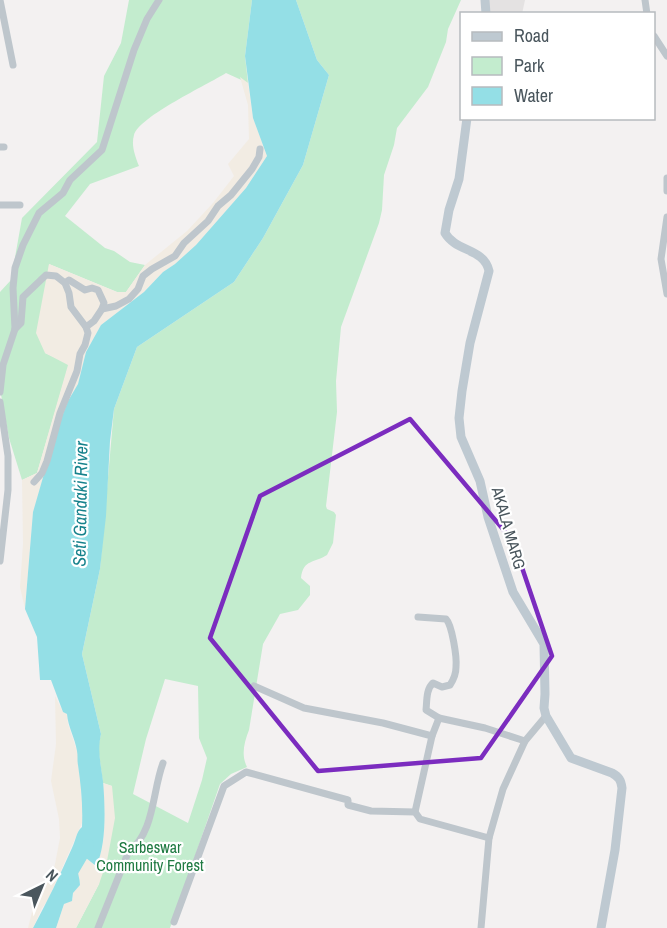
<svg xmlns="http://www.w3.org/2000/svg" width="667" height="928" font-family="'Archivo Narrow',sans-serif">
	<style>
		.education { fill: #e4e2e2 }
		.green { fill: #c3ecce; fill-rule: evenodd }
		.sand { fill: #f2ece3 }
		.water { fill: #94dfe6 }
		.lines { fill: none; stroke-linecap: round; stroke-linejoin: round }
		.river { stroke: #94dfe6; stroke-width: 12 }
		.street { stroke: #bec6cc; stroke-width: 7 }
		.secondary { stroke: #bec9d1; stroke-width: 9 }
		.marked { fill: none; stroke: #7b2cbf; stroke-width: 4.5; stroke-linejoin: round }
		.labels { text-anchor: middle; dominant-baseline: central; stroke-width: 4.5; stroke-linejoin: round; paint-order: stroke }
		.street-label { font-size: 16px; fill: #4a565d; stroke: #fff }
		.park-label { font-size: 16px; fill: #1f7a42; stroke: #fff }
		.water-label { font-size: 18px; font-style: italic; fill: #17828c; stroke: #fff }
	</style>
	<rect width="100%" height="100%" fill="#f3f1f1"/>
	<polygon class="education" points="487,0 525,0 522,14 487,13"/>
	<g class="green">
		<path d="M129,0H252L245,56L248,83L226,73C207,85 140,116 134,135C131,145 135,156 139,166L90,184L65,216L105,248L114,251L130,262L145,265L126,292H117L49,264L45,353L69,364L37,473L22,480L9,438L0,389V292L11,280L22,218L97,142L104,76L121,43Z"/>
		<path d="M296,0H461L448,29L446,42L428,87L397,128L394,145L384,175L382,210L379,223L341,327L336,381L337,412L326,506L327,509L334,512L336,515L333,543L327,555C315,563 303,559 301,578L310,586V595L298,610L280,614L263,644L249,730C244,743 241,755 247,767L231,774L220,784L170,928H76L99,884L112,786L103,783L98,747L101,734L82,654L100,569L114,409L137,347L234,282L263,238L303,165L329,75L317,60ZM165,679L198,686L199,738L207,758L202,780L188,823L133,794L146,739Z"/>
	</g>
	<g class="sand">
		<polygon points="240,77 248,83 253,118 267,156 246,188 196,245 175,264 163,272 144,292 101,325 86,352 78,384 68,401 33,512 25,609 20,587 23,544 22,480 37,473 68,365 45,353 36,333 49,264 117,292 126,292 145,265 187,231 213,203 234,176 228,164 249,139 248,105"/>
		<polygon points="55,696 63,712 67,714 68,724 78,754 78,766 82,783 81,796 84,805 82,823 48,900 42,908 33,928 28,928 33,908 54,869 60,838 59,819 51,781 56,744"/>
		<path d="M103,783L112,786L115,818L107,861L99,884L76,928H56L64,904L73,899V893L80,885C79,874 71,860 87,858L95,866C108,848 104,806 103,783Z"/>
	</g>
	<path class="water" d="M252,0H296L317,60L329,75L303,165L263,238L234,282L137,347L114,409L110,441L106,516L100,569L82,654L101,734C97,751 101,765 103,781C105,804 107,846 96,866L86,858L80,859C74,867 80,876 80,885L73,893L72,901L64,904L56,928H33C47,902 60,875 72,848C76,840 76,832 82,827C83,805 81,786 78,765C77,760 78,756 77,751C75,738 68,727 67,714L63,712L51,680H40L37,637L25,609L33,512L57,429L68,401L78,384L86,352L101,325L144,292L163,272L175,264L196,245L246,188L267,156L253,118L245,56Z"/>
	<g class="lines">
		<polyline class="river" points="68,879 88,845"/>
		<g class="street">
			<polyline points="0,0 13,65"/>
			<polyline points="645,0 647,14"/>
			<polyline points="654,36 667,56"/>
			<polyline points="0,147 4,147"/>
			<polyline points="667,178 667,191"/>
			<polyline points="0,205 20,205"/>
			<polyline points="667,217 661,259 667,294"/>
			<polyline points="65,283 69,280 85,290 92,288 98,290 104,303 102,309"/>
			<polyline points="86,327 94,321 102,309 116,306 129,299 138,289 143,276 152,269 175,256 184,243 208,221 218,206 231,195 252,169 259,157 260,149"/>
			<polyline points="15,329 21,323 23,297 46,275 56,276 65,283 69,293 71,307 86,327 88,333 85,345 80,354 77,371 60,413 47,461 42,473 34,482"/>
			<polyline points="0,392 3,365 15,329 13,288 15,268 23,245 39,213 63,193 70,180 102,150 134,50 147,19 159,0"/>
			<polyline points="0,402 8,456 8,490 0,561"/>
			<path d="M418,617L446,619C452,625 457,657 456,667C456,674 454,679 450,685L442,687L433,683C426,689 427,701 426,710L439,718"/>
			<polyline points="254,686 304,708 383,723 432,736 439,718 485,728 525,741"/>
			<polyline points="415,812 432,736"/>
			<polyline points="174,922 224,786 246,772 348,800 348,805 371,811 415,812 420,819 489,838"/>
			<path d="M98,928L128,853C155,832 152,792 163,763"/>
			<polyline points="481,928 489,838 503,789 525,741 546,716"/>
		</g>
		<g class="secondary">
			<polyline points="485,0 486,14"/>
			<path d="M467,118L459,179L449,210L445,233C456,252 484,248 489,271L470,343L462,391L459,418L461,437L480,481L488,517L513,592L544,644L545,694L544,708L546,716L571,758L612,773C619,777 621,780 622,788L615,850L601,928"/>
		</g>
	</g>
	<path class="marked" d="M410,419L513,541L552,656L481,758L318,771L210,638L260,496Z"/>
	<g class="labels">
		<g class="street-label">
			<text transform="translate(509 528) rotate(74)">AKALA MARG</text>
		</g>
		<g class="park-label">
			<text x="150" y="847">Sarbeswar<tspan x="150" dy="18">Community Forest</tspan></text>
		</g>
		<g class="water-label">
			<text transform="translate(80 504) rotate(-89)">Seti Gandaki River</text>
		</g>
	</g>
	<rect x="460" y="12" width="195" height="108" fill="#ffffff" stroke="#b7bbbe" stroke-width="1.5"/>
	<rect x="472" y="32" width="30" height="9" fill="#bec9d1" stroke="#b7bbbe" stroke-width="1.5"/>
	<text x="514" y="42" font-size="18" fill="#4a565d">Road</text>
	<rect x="472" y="57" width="30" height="18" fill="#c3ecce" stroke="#b7bbbe" stroke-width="1.5"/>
	<text x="514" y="72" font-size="18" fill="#4a565d">Park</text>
	<rect x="472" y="87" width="30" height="18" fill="#94dfe6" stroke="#b7bbbe" stroke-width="1.5"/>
	<text x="514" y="102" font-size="18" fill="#4a565d">Water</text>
	<g transform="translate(42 886) rotate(43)" stroke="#ffffff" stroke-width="4.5" paint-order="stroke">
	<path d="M0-4.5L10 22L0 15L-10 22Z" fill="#4a565d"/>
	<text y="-9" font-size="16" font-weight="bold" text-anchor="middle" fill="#4a565d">N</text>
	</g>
</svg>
